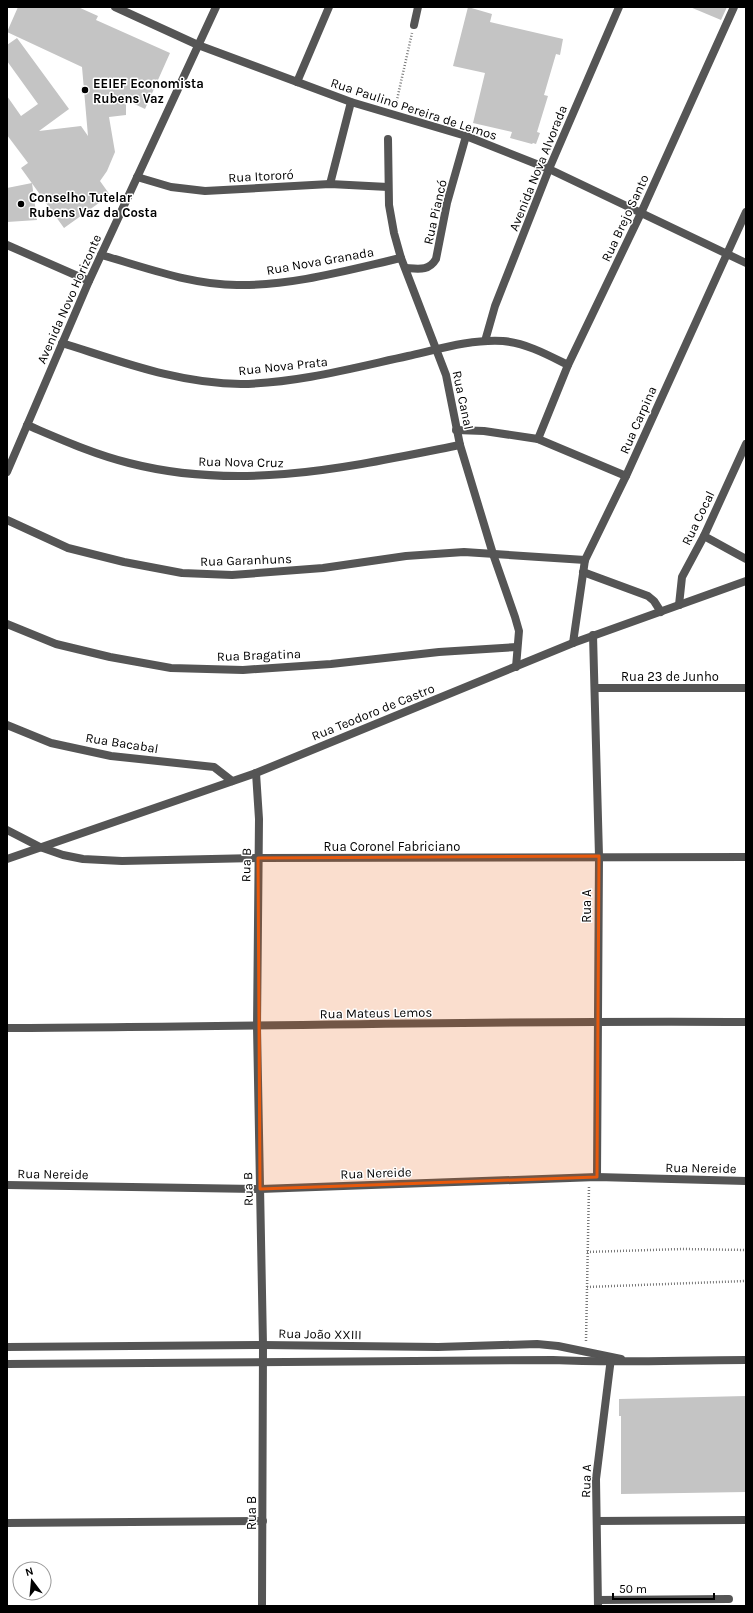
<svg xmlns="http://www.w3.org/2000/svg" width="753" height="1613" font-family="Karla,sans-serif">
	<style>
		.building { fill: #c4c4c4 }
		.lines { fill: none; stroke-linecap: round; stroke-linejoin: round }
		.path { stroke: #777; stroke-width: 2.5; stroke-dasharray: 1 2; stroke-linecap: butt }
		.minor { stroke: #555; stroke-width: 8 }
		.tertiary { stroke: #555; stroke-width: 8 }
		.marked { fill: #e8590c; fill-opacity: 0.2; stroke: #e8590c; stroke-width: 3; stroke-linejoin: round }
		.poi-dot { fill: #000; stroke: #fff; stroke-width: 1.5 }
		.labels { text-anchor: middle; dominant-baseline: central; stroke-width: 3; stroke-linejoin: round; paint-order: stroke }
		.poi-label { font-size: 13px; font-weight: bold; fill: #000; stroke: #fff; text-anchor: start }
		.street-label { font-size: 13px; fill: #000; stroke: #fff }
	</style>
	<rect width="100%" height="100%" fill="#fff"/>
	<g class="building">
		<polygon points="18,7 78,7 98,16 96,20 170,53 145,109 126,100 126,115 109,117 115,152 107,171 100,181 110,195 64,228 21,168 28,163 7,135 7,96 21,116 38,104 7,61 7,45 17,38 69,109 39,131 81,126 88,136 82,67 7,32"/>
		<polygon points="468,7 492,14 490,22 563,39 560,55 556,54 544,95 548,96 537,132 540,133 536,144 533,143 532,144 510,138 512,132 473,123 485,73 453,66"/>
		<polygon points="690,7 727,7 721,20"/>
		<polygon points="32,183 37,220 7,222 7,188"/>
		<polygon points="746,1396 746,1492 621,1494 621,1416 619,1416 619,1399"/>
	</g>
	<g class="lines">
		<g class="path">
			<polyline points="396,104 412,33"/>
			<polyline points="587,1252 682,1249 746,1250"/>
			<polyline points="587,1287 746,1281"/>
			<polyline points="586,1341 589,1186"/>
		</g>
		<g class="minor">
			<polyline points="414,25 418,7"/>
			<polyline points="297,82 329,7"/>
			<polyline points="388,139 389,205 394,233 401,258 446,375 460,445 493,554 515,617 519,631 516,667"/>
			<polyline points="137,177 171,187 205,191 330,184 388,187"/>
			<polyline points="330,184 351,102"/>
			<path d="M101,255C145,267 191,285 237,285C292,286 348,270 401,258"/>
			<path d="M406,268C419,269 429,271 436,259L447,203L466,136"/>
			<polyline points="485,341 495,306 549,169 619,7"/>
			<path d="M62,343C120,361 179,384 241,384C298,383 353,368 408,356C439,349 472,339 503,341C526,343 548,355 568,365"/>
			<path d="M27,425C60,439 93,454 129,463C242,492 349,467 460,445"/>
			<polyline points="456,430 484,431 538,439 626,476"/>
			<polyline points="538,439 568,365 641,213 734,7"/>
			<polyline points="7,472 89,281 216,7"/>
			<polyline points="7,520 68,548 124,562 182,573 232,575 323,568 406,556 464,552 585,560"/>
			<polyline points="704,536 746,559"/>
			<polyline points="583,572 648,596 654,601 661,612"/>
			<polyline points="679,605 682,577 704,536 746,444"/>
			<polyline points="7,624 56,644 110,657 171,668 243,670 331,664 439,652 517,647"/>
			<polyline points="593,635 599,856 597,1177"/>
			<polyline points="573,643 585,560 626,476 746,212"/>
			<polyline points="595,688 746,688"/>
			<polyline points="7,725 51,743 111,756 214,767 232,781"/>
			<polyline points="256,773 259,819 257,1027 263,1345 262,1606"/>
			<polyline points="7,830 40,847 63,855 83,859 122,861 258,858 746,857"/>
			<polyline points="7,859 256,773 573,643 746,581"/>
			<path d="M7,1028C253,1027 500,1020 746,1022"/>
			<polyline points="7,1185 260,1189 597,1177 746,1181"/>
			<polyline points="7,1347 263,1345 438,1347 537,1344 558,1346 621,1359"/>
			<path d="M7,1364L553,1360C617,1363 681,1360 746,1360"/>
			<polyline points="597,1521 746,1520"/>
			<polyline points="7,1523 263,1521"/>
			<polyline points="598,1600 729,1599"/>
			<polyline points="598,1606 596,1479 611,1358"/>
		</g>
		<g class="tertiary">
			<polyline points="115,7 198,45 351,102 466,136 549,169 746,263"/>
			<polyline points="7,245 89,281"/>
		</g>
	</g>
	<path class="marked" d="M599,856L597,1177L260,1189L258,858Z"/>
	<g class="poi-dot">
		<circle cx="85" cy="90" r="4"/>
		<circle cx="21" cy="204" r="4"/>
	</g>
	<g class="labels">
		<g class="poi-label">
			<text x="93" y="83">EEIEF Economista<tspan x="93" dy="15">Rubens Vaz</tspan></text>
			<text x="29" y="197">Conselho Tutelar<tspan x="29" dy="15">Rubens Vaz da Costa</tspan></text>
		</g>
		<g class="street-label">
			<text transform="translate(414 109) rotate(18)">Rua Paulino Pereira de Lemos</text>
			<text transform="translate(538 168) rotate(-68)">Avenida Nova Alvorada</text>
			<text transform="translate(261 176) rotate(-3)">Rua Itororó</text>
			<text transform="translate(435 212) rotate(-77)">Rua Piancó</text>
			<text transform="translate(625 218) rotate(-65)">Rua Brejo Santo</text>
			<text transform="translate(320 261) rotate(-10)">Rua Nova Granada</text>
			<text transform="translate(69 299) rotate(-66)">Avenida Novo Horizonte</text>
			<text transform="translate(283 366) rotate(-6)">Rua Nova Prata</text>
			<text transform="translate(463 400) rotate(78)">Rua Canal</text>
			<text transform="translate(638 420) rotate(-66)">Rua Carpina</text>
			<text transform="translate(241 462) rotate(1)">Rua Nova Cruz</text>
			<text transform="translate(698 518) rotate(-64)">Rua Cocal</text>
			<text transform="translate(246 560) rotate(-2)">Rua Garanhuns</text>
			<text transform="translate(259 655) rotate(-2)">Rua Bragatina</text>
			<text x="670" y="676">Rua 23 de Junho</text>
			<text transform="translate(373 712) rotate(-22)">Rua Teodoro de Castro</text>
			<text transform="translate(122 743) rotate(9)">Rua Bacabal</text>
			<text x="392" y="846">Rua Coronel Fabriciano</text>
			<text transform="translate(246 865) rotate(-89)">Rua B</text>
			<text transform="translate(586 906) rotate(-90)">Rua A</text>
			<text transform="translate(376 1013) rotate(-1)">Rua Mateus Lemos</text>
			<text transform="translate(701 1168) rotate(1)">Rua Nereide</text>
			<text transform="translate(376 1173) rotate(-2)">Rua Nereide</text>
			<text transform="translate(53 1174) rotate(1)">Rua Nereide</text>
			<text transform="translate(248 1189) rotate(-91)">Rua B</text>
			<text transform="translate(320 1334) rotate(1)">Rua João XXIII</text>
			<text transform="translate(586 1481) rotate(-88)">Rua A</text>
			<text transform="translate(251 1513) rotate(-90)">Rua B</text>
		</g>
	</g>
	<rect width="753" height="1613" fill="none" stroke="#000000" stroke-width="16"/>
	<g transform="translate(32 1581) rotate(344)"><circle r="19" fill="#ffffff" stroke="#999999"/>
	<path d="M0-3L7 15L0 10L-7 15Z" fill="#000000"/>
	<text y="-6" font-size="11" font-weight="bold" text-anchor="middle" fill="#000000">N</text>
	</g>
	<path d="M613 1593v6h101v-6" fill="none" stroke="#000000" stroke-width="2"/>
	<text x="619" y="1593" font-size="12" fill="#000000" stroke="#ffffff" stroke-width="3" paint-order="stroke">50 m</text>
</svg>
